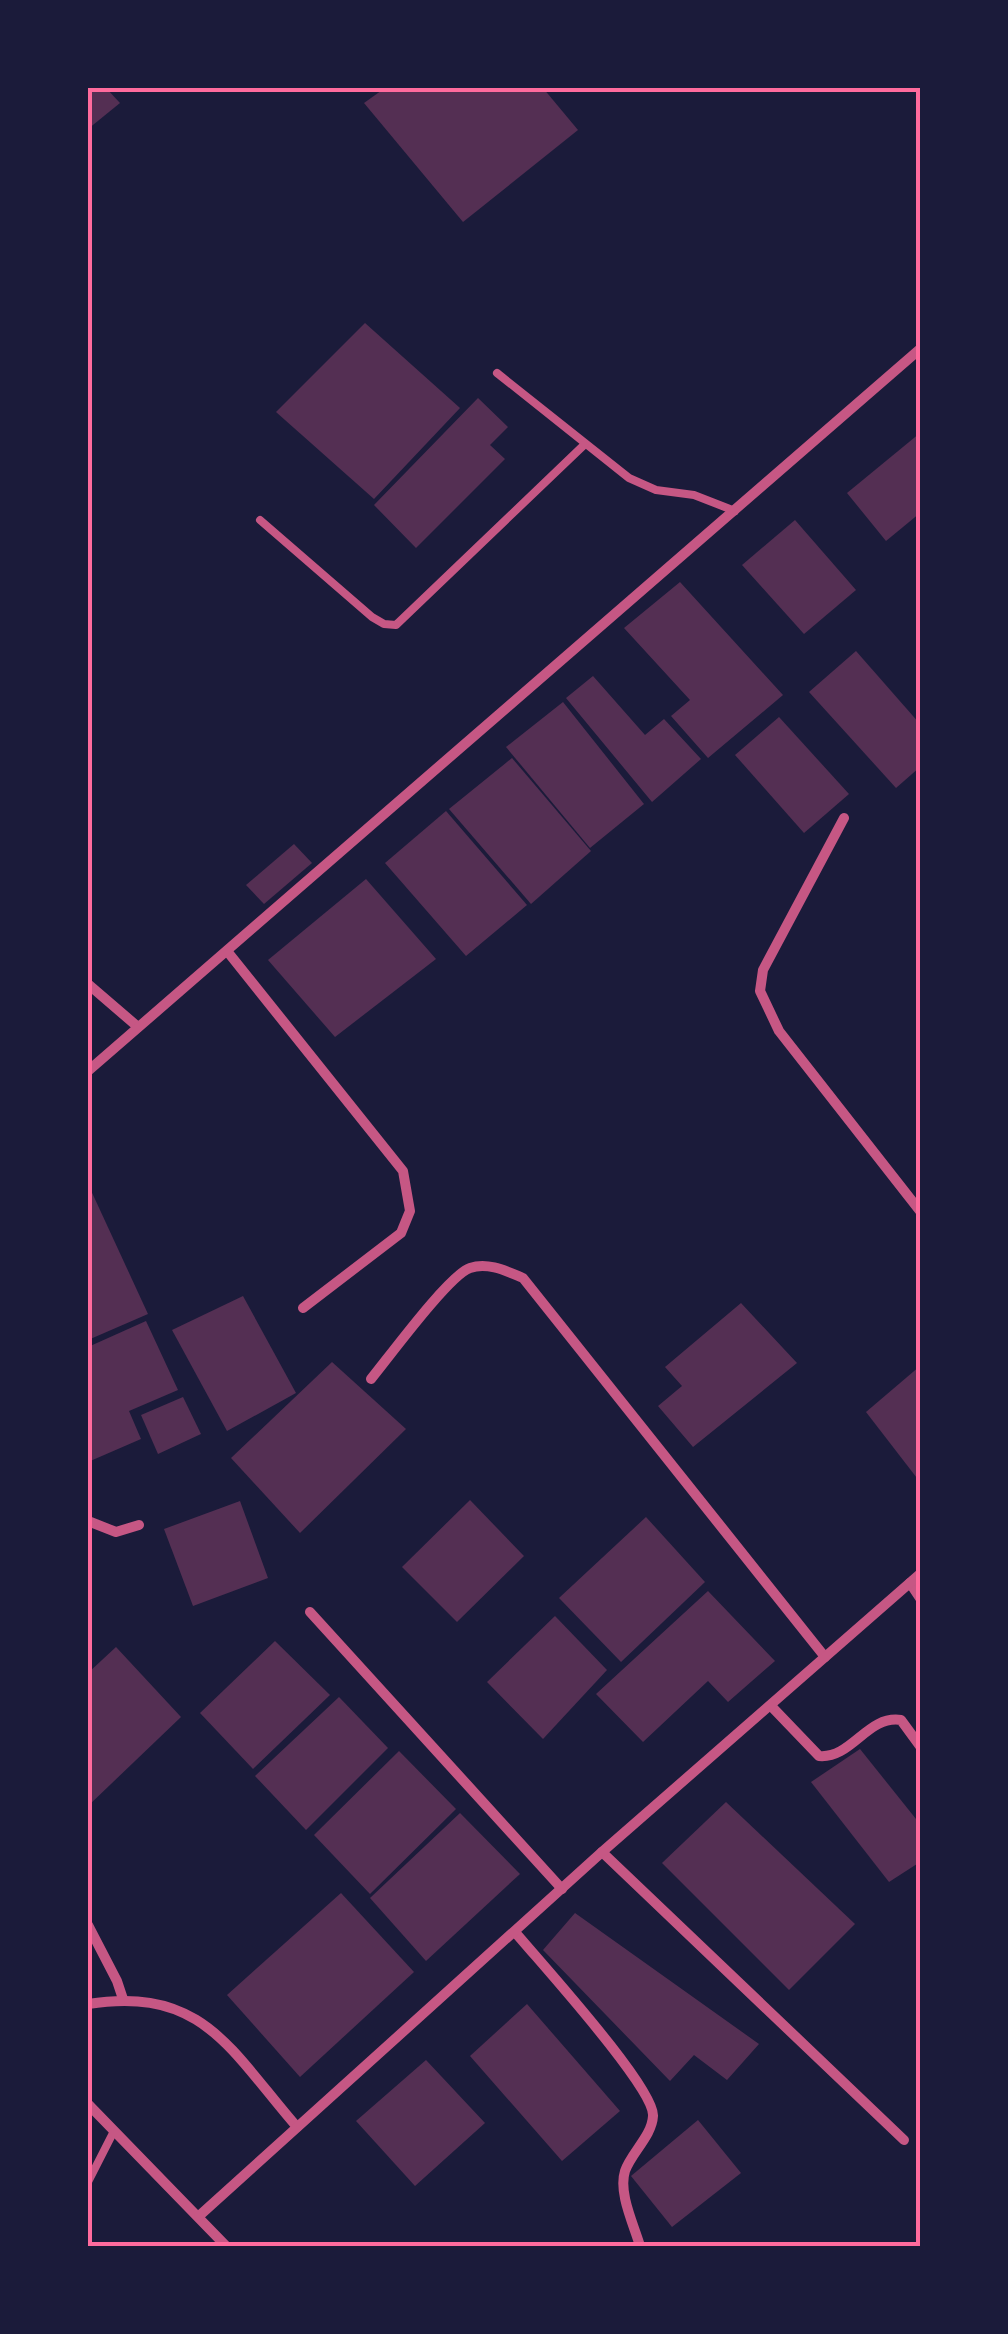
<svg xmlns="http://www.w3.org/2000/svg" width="1008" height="2334" font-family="Roboto,sans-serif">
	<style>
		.building { fill: #542f53 }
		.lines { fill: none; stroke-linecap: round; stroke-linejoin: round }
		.service { stroke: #c65784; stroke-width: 8 }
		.minor { stroke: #c65784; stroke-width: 10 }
		.neatline { fill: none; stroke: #ff6b9d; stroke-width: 4 }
	</style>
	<rect width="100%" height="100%" fill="#1b1b3a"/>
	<g class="building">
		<polygon points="88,88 106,88 120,103 88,129"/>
		<polygon points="385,88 543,88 578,130 463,222 364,103"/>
		<polygon points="365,323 460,408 374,499 276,412"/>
		<polygon points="478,398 508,427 490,445 505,459 416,548 374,505"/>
		<polygon points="920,433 920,513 886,541 847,493"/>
		<polygon points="795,520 856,590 804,634 742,565"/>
		<polygon points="680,582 783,695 708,758 671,716 690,700 624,628"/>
		<polygon points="856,651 920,724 920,767 896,788 809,692"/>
		<polygon points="593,676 645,735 664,719 701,759 652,802 566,698"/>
		<polygon points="563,702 644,804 590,848 506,747"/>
		<polygon points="779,717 849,794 804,833 735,755"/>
		<polygon points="512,758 591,851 531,904 449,809"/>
		<polygon points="446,811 527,905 466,956 385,863"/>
		<polygon points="294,844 312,863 264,904 246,885"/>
		<polygon points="366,879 436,959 335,1037 268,960"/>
		<polygon points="88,1184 148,1314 88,1340"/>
		<polygon points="243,1296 296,1393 227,1431 172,1330"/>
		<polygon points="741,1303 797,1363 693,1447 658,1406 682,1386 665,1367"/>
		<polygon points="146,1321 178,1390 129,1411 141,1439 88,1462 88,1347"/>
		<polygon points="332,1362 406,1429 300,1533 231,1458"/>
		<polygon points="920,1366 920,1482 866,1412"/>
		<polygon points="183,1397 201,1434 158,1454 141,1415"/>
		<polygon points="470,1500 524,1556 457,1622 402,1567"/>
		<polygon points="240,1501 268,1578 193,1606 164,1529"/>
		<polygon points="646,1517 705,1582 621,1662 559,1598"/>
		<polygon points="708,1591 775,1661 728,1702 708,1681 643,1742 596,1694"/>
		<polygon points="555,1616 607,1670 543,1739 487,1682"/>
		<polygon points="275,1641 330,1695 253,1769 200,1713"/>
		<polygon points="116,1647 181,1717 88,1806 88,1673"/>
		<polygon points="339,1697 388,1748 306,1830 255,1776"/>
		<polygon points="860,1749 920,1824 920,1862 889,1882 811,1782"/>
		<polygon points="399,1751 456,1809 370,1894 314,1835"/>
		<polygon points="726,1802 855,1924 789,1990 662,1863"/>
		<polygon points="460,1813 520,1874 426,1961 370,1898"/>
		<polygon points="341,1893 414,1972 300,2077 227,1995"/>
		<polygon points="575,1913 759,2044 727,2080 694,2055 670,2081 543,1950"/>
		<polygon points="527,2004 620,2111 562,2161 470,2056"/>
		<polygon points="426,2060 485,2123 415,2186 356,2121"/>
		<polygon points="698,2120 741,2173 672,2227 631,2176"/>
	</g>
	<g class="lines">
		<g class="service">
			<polyline points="497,373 629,478 656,490 694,495 735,511"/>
			<polyline points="260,520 372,617 384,624 396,625 584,445"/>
			<polyline points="88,2182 114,2131"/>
		</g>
		<g class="minor">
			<polyline points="844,818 763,970 760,991 779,1031 920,1211"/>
			<polyline points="227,951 403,1171 410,1211 401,1233 303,1308"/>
			<polyline points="88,984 138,1027"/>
			<polyline points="88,1071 920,349"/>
			<path d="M371,1379C389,1357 449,1275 470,1268C488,1262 506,1271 523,1278L825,1657"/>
			<polyline points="88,1521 116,1532 139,1525"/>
			<polyline points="910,1583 920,1598"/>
			<polyline points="310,1612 562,1889"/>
			<path d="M772,1707L819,1756C852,1759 867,1715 901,1720L920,1746"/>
			<polyline points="602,1852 904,2140"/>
			<polyline points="88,1925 117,1981 123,1999"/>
			<path d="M515,1932C538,1960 655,2088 653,2116C652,2136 631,2153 625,2171C618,2193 634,2225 640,2246"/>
			<path d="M88,2004C203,1986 230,2050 297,2127"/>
			<polyline points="88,2104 226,2246"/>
			<polyline points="199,2216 602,1852 920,1574"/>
		</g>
	</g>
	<rect width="1008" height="2334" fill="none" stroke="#1b1b3a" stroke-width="180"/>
	<rect x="90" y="90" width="828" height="2154" class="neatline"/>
</svg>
